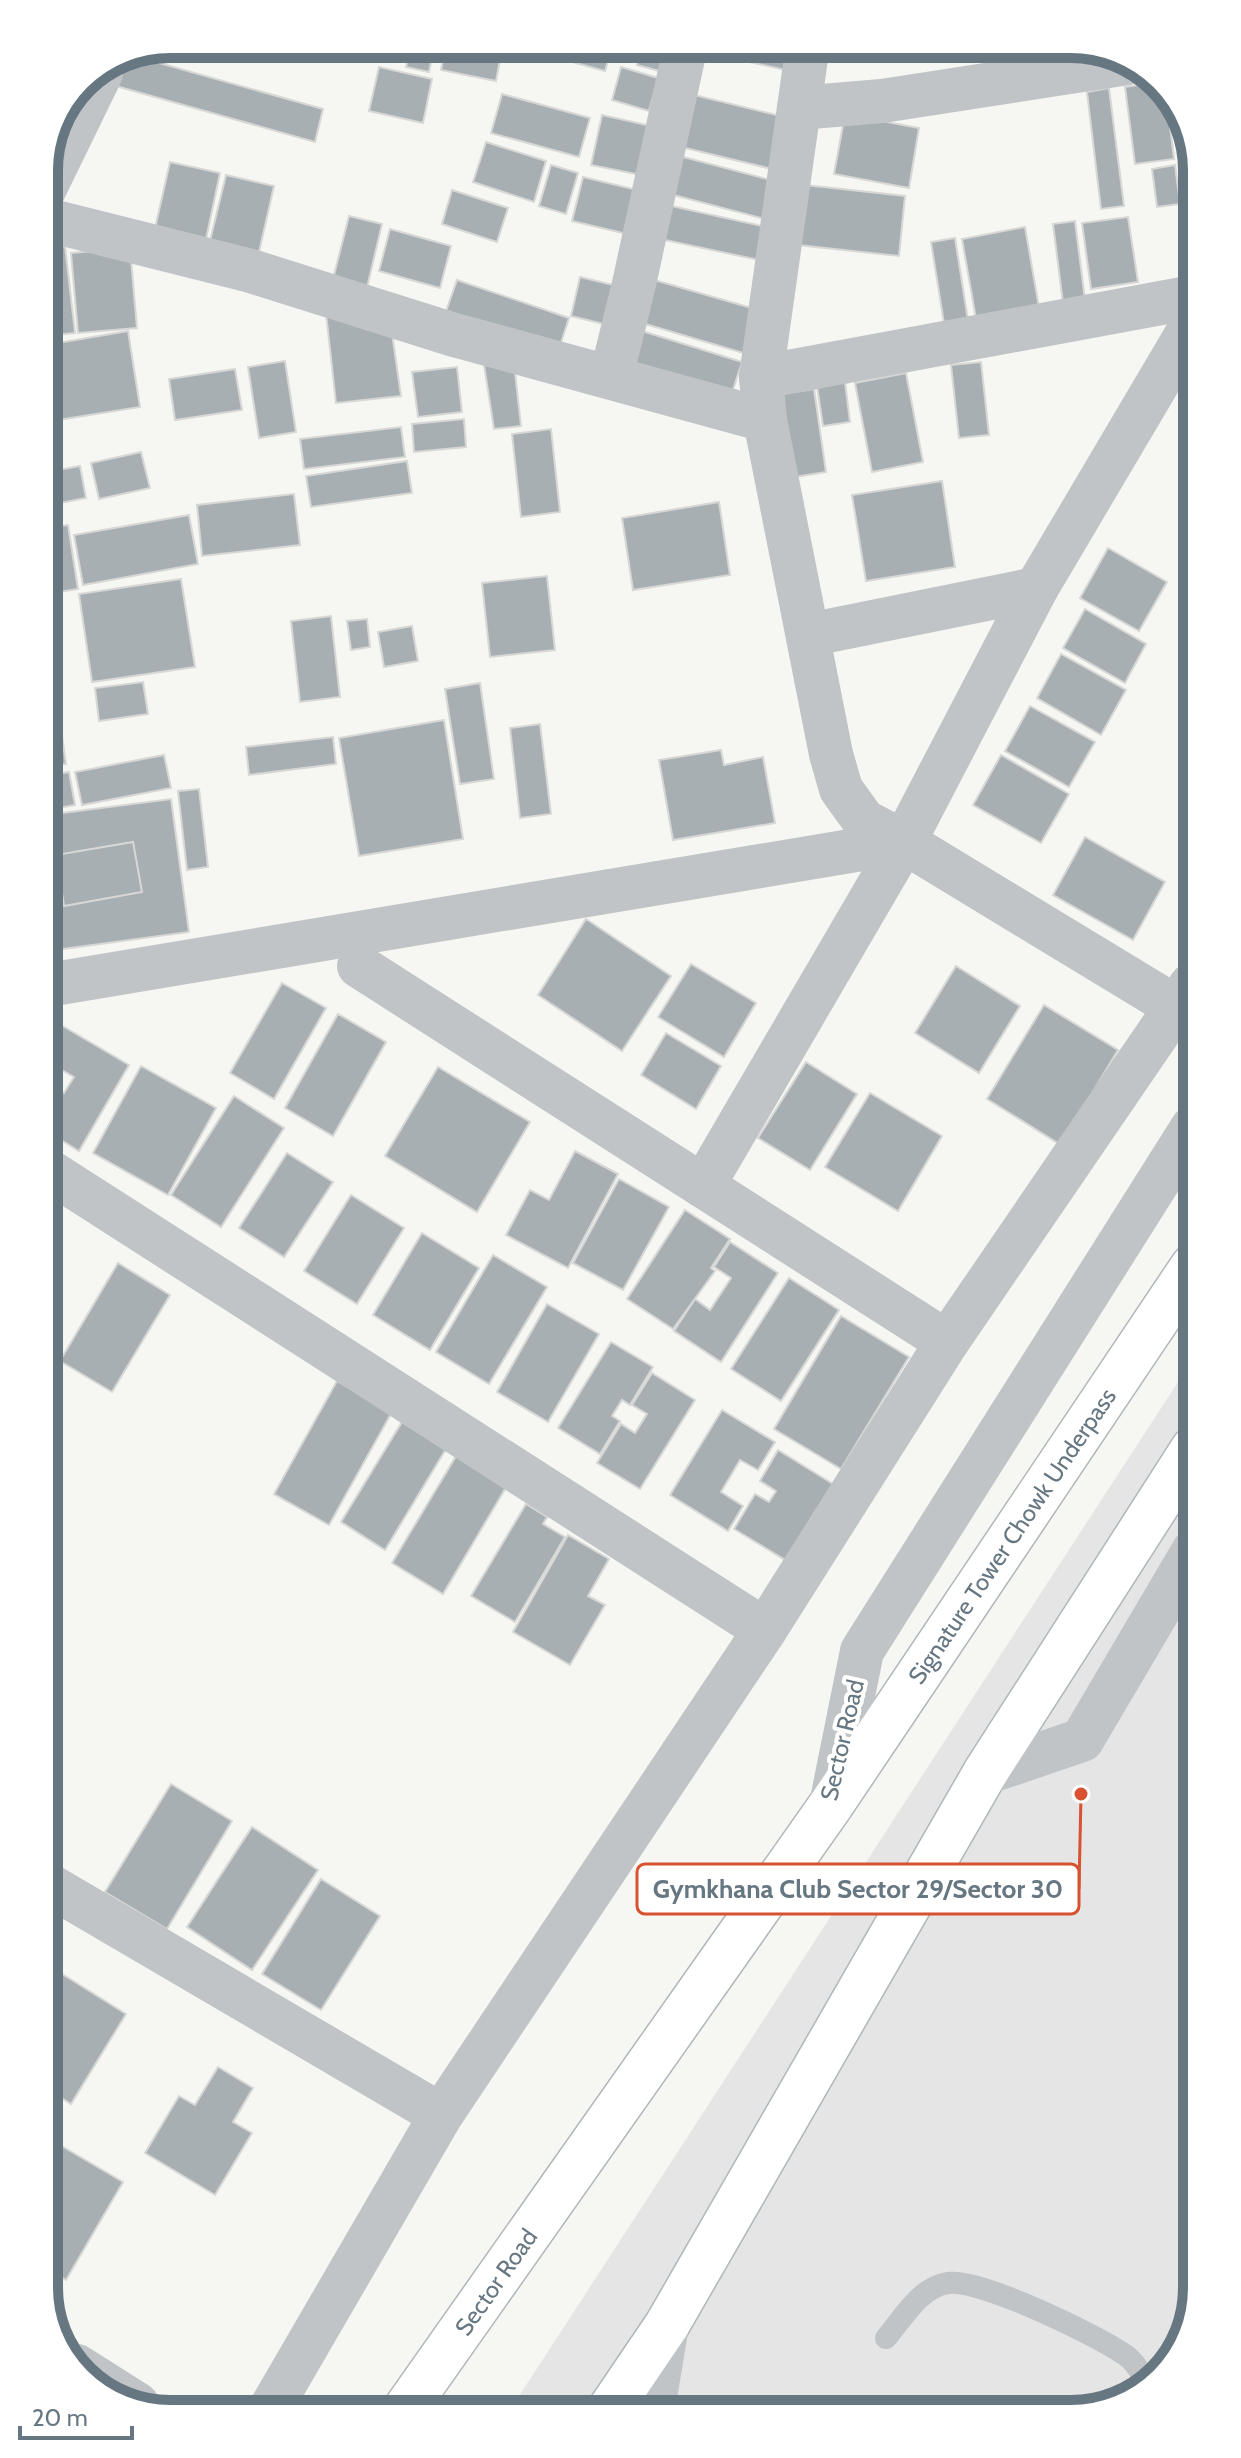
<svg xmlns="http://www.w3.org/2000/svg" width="1241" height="2458" font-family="Cabin,sans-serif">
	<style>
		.built { fill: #e4e5e4 }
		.building { fill: #a7afb3; stroke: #d7d7d6; stroke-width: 2 }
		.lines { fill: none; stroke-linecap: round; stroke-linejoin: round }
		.secondary-casing { stroke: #b0b6ba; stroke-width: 47 }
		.service { stroke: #c0c4c7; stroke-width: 22 }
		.minor { stroke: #c0c4c7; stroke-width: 44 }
		.tertiary { stroke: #c0c4c7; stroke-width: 44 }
		.secondary { stroke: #fff; stroke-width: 44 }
		.labels { text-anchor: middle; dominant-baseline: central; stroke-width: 8; stroke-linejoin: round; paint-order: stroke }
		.street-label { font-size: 24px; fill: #677782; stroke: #fff }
		.rim { fill: none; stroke: #677782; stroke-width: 10 }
		.leader { fill: none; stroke: #d85231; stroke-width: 3 }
		.callout-dot { fill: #d85231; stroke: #fff; stroke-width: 3 }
		.callout { fill: #fff; stroke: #d85231; stroke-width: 3 }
		.callout-label { font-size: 26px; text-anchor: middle; font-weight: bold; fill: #677782 }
	</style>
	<rect width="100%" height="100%" fill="#f6f6f3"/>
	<g class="built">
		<polygon points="986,44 1079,44 1113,57 990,72"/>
		<polygon points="1193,1359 1197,2288 1175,2358 1118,2405 510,2410"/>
	</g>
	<g class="building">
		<polygon points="339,44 374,44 372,53"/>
		<polygon points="411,44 435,44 429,72 406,67"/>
		<polygon points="446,44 503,44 496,81 441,70"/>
		<polygon points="561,44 613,44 605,71 558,58"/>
		<polygon points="642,44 670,44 663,72 637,65"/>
		<polygon points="701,44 791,44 790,71 700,51"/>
		<polygon points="138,57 323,109 315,142 116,86 121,64"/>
		<polygon points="379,67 432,79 423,123 369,111"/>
		<polygon points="621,67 658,78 649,111 612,100"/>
		<polygon points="1157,82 1166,94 1174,159 1135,164 1125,87"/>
		<polygon points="1109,88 1124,206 1101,209 1087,92"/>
		<polygon points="686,93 793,119 780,171 673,145"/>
		<polygon points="502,94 590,118 579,157 491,133"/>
		<polygon points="845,114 919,128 909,188 834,174"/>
		<polygon points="602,115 651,126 641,175 591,165"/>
		<polygon points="486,142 546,161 534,202 473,182"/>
		<polygon points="676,155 786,184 776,222 666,193"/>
		<polygon points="170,162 220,173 205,244 154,233"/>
		<polygon points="551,165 578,173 566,214 539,206"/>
		<polygon points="1175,165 1180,204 1157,207 1152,169"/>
		<polygon points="226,175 274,186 257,261 208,249"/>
		<polygon points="583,177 637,190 627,234 572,221"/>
		<polygon points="805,185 905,196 899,256 798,245"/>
		<polygon points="452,190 508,208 497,242 442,224"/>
		<polygon points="658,203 766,227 759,260 651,237"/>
		<polygon points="349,216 382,224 365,296 331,287"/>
		<polygon points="1128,217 1138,282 1091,289 1082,223"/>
		<polygon points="1075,221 1086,308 1064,311 1053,224"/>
		<polygon points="1025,227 1041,319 978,330 962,239"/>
		<polygon points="390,229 451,246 440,288 379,271"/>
		<polygon points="955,238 970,333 946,336 931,242"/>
		<polygon points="65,246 75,333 45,336 45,249"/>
		<polygon points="130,248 137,328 78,333 71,253"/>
		<polygon points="580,277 630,289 620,328 571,316"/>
		<polygon points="644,277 762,311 750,355 632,320"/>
		<polygon points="457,280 569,318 557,355 444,317"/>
		<polygon points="325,304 391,326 401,396 336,403"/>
		<polygon points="629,327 742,362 728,405 615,370"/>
		<polygon points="128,331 140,407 58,420 46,345"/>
		<polygon points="482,352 514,363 521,426 494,429"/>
		<polygon points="285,361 296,432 259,438 248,367"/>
		<polygon points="981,362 989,435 959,438 951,365"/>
		<polygon points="45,367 52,413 45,414"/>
		<polygon points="457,367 462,412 418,417 412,372"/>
		<polygon points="235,369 242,410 175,420 169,379"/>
		<polygon points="906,373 923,462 872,472 855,383"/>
		<polygon points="845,382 850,422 823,426 817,386"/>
		<polygon points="814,389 826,472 782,479 769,396"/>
		<polygon points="464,419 466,447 414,452 412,424"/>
		<polygon points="401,427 405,457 304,469 300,439"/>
		<polygon points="551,429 560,512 521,517 512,434"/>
		<polygon points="141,452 150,488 99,499 91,463"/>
		<polygon points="407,461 412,493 311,507 306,476"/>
		<polygon points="80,466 86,498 60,503 53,471"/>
		<polygon points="942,481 955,567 866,581 852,495"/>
		<polygon points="294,494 300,545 202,556 197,505"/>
		<polygon points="719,502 730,575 633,590 622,518"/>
		<polygon points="189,515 198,564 83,585 74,535"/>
		<polygon points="68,525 78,589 52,593 46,552 46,528"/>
		<polygon points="1108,548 1167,582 1139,631 1080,598"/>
		<polygon points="547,576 555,650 490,657 482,583"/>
		<polygon points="181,579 195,667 92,682 79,594"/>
		<polygon points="1085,609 1146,644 1125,683 1063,648"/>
		<polygon points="331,616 340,697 300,702 291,621"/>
		<polygon points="367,619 370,647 351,650 347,621"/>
		<polygon points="412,626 418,661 384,667 378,632"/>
		<polygon points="46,646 55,712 47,713"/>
		<polygon points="1061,654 1126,690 1101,735 1037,698"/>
		<polygon points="143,682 148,714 99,721 95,688"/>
		<polygon points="480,683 494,779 460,784 445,689"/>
		<polygon points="1030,706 1095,742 1069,787 1005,751"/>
		<polygon points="444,720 463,839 359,856 339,738"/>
		<polygon points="60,722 66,764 47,767 47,724"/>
		<polygon points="540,724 551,814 520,818 510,728"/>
		<polygon points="333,737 336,764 249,775 246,747"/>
		<polygon points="721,750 724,765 763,757 775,823 673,840 659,760"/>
		<polygon points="164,755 171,788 82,805 75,772"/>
		<polygon points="1001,755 1069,794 1041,843 973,805"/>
		<polygon points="69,772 75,805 47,810 47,776"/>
		<polygon points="199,789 208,867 187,870 178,791"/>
		<polygon points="171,799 189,932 48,951 47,815"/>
		<polygon points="1085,837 1165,882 1133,940 1053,895"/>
		<polygon points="133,842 142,892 64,906 56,855"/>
		<polygon points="586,919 671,976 622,1051 538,995"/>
		<polygon points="691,964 756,1003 724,1057 658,1017"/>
		<polygon points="956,966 1020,1006 979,1073 915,1033"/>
		<polygon points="282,983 326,1008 274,1099 230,1073"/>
		<polygon points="1044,1005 1118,1050 1061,1145 987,1099"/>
		<polygon points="338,1014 386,1042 333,1136 285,1108"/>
		<polygon points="49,1018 129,1065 79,1151 48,1132 51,1126 48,1124 48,1085 64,1093 74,1077 57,1067 48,1082"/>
		<polygon points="666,1033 721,1066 696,1109 641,1075"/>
		<polygon points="806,1062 857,1094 810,1170 758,1138"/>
		<polygon points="141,1066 216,1108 168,1195 93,1153"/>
		<polygon points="438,1067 530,1122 477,1212 385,1156"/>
		<polygon points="870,1093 942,1136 898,1211 825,1167"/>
		<polygon points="234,1096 284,1128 221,1227 171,1195"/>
		<polygon points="575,1151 618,1174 568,1268 506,1235 530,1190 549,1200"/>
		<polygon points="287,1153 333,1182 284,1257 239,1228"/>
		<polygon points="619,1179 669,1207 623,1290 573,1263"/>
		<polygon points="351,1195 404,1228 357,1304 304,1271"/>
		<polygon points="685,1210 730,1239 711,1268 715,1271 673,1329 627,1299"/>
		<polygon points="422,1233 479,1268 430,1350 373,1315"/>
		<polygon points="730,1242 778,1273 721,1362 674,1331 695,1299 710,1310 731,1278 714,1267"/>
		<polygon points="493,1255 547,1287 489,1384 436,1352"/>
		<polygon points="118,1263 170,1295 112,1392 60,1361"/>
		<polygon points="789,1278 839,1310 781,1401 731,1369"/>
		<polygon points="547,1304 599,1334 548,1422 497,1392"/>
		<polygon points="841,1316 909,1357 841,1469 774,1429"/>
		<polygon points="611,1342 653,1367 630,1405 622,1400 612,1416 620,1421 600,1454 558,1428"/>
		<polygon points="652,1373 695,1400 640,1489 597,1463 621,1424 635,1433 647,1414 632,1405"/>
		<polygon points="337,1381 392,1412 329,1525 274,1494"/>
		<polygon points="722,1410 775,1442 758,1470 740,1460 721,1492 743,1506 728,1531 670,1495"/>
		<polygon points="402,1422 446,1449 385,1550 341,1522"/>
		<polygon points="778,1450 833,1484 787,1561 734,1529 755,1494 769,1502 776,1491 760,1481"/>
		<polygon points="458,1453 508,1484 443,1594 392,1563"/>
		<polygon points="526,1504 547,1517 543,1524 565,1537 515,1622 471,1596"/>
		<polygon points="568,1535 609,1559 588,1596 605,1605 570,1665 513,1632"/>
		<polygon points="171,1784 232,1821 167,1929 105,1892"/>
		<polygon points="252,1827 318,1870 252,1970 187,1927"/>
		<polygon points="321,1879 380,1916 321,2010 262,1974"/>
		<polygon points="59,1972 126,2014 71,2104 52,2092 52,1983"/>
		<polygon points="218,2067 253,2088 233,2122 252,2133 215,2195 145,2153 179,2096 195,2105"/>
		<polygon points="53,2141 123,2182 66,2280 53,2273"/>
	</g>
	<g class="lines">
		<defs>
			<g id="secondary">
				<polyline points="610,2409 667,2325 985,1773 1193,1449"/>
				<polyline points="404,2411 831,1805 1193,1266"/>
			</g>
		</defs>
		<use href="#secondary" class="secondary-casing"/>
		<path class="service" d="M886,2338C903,2318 920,2287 948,2283C980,2278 1101,2337 1128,2357C1136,2363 1141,2374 1147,2382"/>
		<g class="minor">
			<polyline points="808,44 761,377 765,420 831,754 841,789 864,821 904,842 1176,1007"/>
			<polyline points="799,108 882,101 1128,63"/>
			<polyline points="44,190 101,73"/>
			<polyline points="44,219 251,271 451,334 765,420"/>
			<polyline points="611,377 634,284 686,44"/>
			<polyline points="761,377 1188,298"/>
			<polyline points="808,635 1036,589"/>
			<polyline points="359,966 947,1342"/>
			<polyline points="48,985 904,842"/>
			<polyline points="49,1171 765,1630"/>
			<polyline points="703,1186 904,842 1036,589 1188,332"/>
			<polyline points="52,1887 441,2115"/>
			<polyline points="77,2366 137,2404"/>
			<polyline points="268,2413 441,2115 765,1630 947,1342 1191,985"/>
		</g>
		<g class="tertiary">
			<polyline points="985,1773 1082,1740 1194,1550"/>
			<polyline points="831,1805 862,1651 1192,1128"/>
			<polyline points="653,2409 667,2325"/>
		</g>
		<use href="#secondary" class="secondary"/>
	</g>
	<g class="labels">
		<g class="street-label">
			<text transform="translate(1012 1536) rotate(-56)">Signature Tower Chowk Underpass</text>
			<text transform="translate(842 1740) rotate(-77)">Sector Road</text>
			<text transform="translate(496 2282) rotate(-55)">Sector Road</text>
		</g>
	</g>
	<path d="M0 0H1241V2458H0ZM170 58H1071A112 112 0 0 1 1183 170V2288A112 112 0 0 1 1071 2400H170A112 112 0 0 1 58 2288V170A112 112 0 0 1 170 58Z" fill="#fff" fill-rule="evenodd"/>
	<path class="rim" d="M170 58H1071A112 112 0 0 1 1183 170V2288A112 112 0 0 1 1071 2400H170A112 112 0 0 1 58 2288V170A112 112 0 0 1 170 58Z"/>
	<path class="leader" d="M1081 1794L1079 1889"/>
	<circle class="callout-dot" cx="1081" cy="1794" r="8"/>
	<rect class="callout" x="637" y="1864" width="442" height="50" rx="8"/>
	<g class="callout-label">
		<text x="858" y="1898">Gymkhana Club Sector 29/Sector 30</text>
	</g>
	<path d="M20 2426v12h112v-12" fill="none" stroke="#677782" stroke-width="4"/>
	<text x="32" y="2426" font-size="24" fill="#677782" stroke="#ffffff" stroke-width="6" paint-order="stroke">20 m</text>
</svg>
